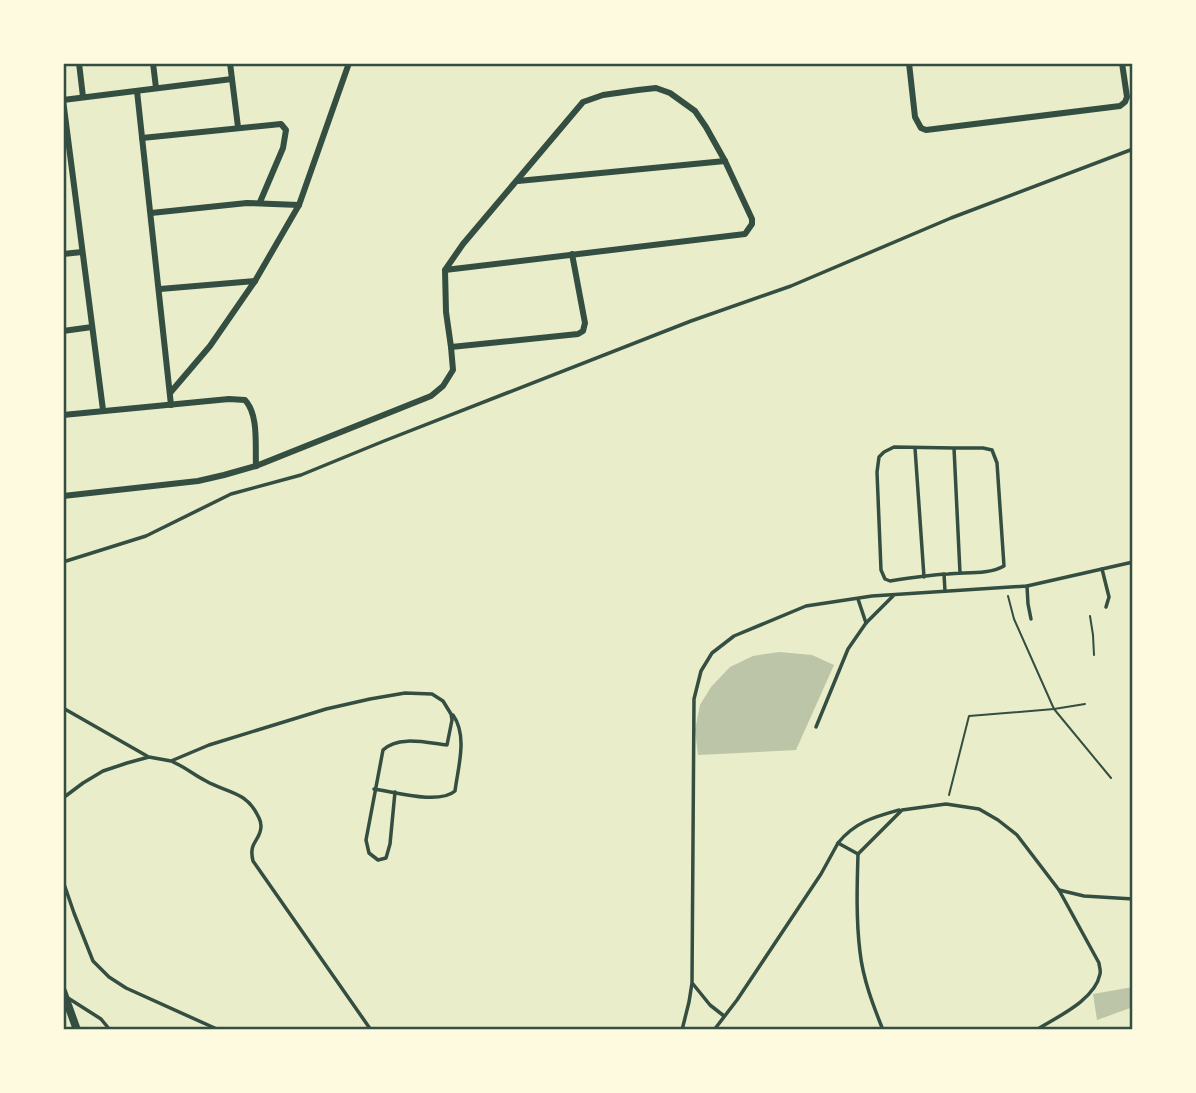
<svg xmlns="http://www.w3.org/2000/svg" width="1196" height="1093" font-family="Commissioner,sans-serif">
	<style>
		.building { fill: #bcc5a7 }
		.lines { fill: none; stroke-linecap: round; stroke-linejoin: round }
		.path { stroke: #344e41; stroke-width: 2 }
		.service { stroke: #344e41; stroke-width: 3.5 }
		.minor { stroke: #344e41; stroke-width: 6 }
		.tertiary { stroke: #344e41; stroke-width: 8 }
		.neatline { fill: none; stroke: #344e41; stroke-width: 2.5 }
	</style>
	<rect width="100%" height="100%" fill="#e9edc9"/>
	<g class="building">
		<polygon points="779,652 812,655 834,665 796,750 698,755 695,730 700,705 711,687 730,667 753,656"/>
		<polygon points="1133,987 1133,1007 1097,1020 1093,994"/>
	</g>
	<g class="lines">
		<g class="path">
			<polyline points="1008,596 1014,619 1054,709 1111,778"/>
			<polyline points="1090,616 1093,635 1094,655"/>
			<polyline points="949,795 969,716 1054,709 1085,704"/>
		</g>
		<g class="service">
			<polyline points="915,448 924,577"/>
			<path d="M954,448H983L992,450L997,463L1004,566C988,575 965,572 948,574C929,575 909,578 890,581L885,579L881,570L877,472L879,457L884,452L894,447L954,448L960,573"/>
			<polyline points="63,562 146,536 231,494 301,475 384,441 691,321 791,286 951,218 1133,149"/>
			<polyline points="1102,569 1109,597 1106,607"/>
			<polyline points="944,574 945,591"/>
			<polyline points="1027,586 1028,604 1031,619"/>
			<polyline points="858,599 866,623"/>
			<polyline points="63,708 147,756"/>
			<polyline points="816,727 848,649 866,623 893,596"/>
			<path d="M173,762C185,767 194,775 206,781C227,793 246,791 258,816C260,820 261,821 261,826C261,841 248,841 253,861L371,1030"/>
			<path d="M374,789C395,792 439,805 455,791C458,767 468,736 453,715"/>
			<path d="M63,798L83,783L103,771L127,763L149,757L171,761L209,745L326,709L370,699L405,693L432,694L443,701L451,714L452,720L447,745C428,743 398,735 383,750L366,840L369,853L378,860L386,858L390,844L395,792"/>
			<path d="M838,843C855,822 874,817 899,810"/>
			<path d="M858,854C857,886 856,920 860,952C863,979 873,1005 883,1030"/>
			<polyline points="63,881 74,913 93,961 109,977 126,988 219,1030"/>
			<polyline points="1059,890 1084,896 1133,899"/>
			<polyline points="693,984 710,1005 724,1016"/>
			<polyline points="68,998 101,1019 110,1030"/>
			<polyline points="682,1030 689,1002 692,983 694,699 701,671 712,653 734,636 806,606 872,596 1027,586 1133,562"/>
			<path d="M714,1030L737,1000L821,874L838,843L858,854L902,810L946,804L979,809L998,820L1017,835L1030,852L1059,890L1099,963C1099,966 1101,970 1100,974C1095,1000 1057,1017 1036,1030"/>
		</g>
		<g class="minor">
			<polyline points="79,63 83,97"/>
			<polyline points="153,63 156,88"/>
			<polyline points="230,63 238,127"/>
			<polyline points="909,63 915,117 921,128 926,130 1120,106 1125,102 1127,97 1122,63"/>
			<polyline points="137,91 171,405"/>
			<polyline points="63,100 103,410"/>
			<polyline points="63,100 232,79"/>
			<polyline points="142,138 281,124 286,130 283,148 260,202"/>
			<polyline points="518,181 725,161"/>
			<polyline points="151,213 247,203 299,205"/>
			<polyline points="63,254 82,252"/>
			<polyline points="160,289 255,281"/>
			<polyline points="63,331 92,327"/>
			<polyline points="451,347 578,334 583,331 585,323 572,254"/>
			<polyline points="170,393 210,346 255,281 299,205 349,63"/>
			<path d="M63,415L229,399L245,400C259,415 255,446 256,466"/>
			<polyline points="63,496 198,481 224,475 256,466 431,396 443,386 453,370 451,347 446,312 445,270 463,244 583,102 603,95 638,90 656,88 670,93 695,111 706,127 725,161 752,219 752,224 745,234 445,270"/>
		</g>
		<polyline class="tertiary" points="63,991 77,1030"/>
	</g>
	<rect width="1196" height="1093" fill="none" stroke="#fefae0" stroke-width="130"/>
	<rect x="65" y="65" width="1066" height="963" class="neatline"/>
</svg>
